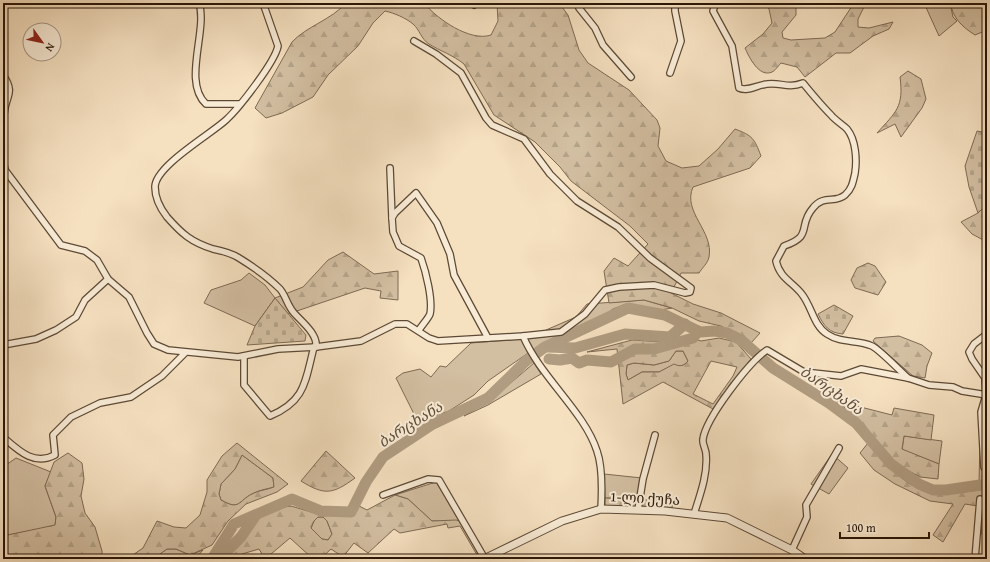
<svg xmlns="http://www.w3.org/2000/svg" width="990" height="562" font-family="'Gentium Book Plus','Noto Serif Georgian',serif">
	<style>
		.grass { fill: #d2bea1; stroke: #7e6a54 }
		.forest { fill: url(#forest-firs); stroke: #7e6a54; fill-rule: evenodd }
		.cemetery { fill: url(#cemetery-stones); stroke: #7e6a54 }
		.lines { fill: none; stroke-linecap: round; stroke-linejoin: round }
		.river { stroke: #b09c81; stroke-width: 11 }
		.minor-casing { stroke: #5d4935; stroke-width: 8 }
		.tertiary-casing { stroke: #5d4935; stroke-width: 9 }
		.minor { stroke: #f8ebd6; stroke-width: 5.5 }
		.tertiary { stroke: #f8ebd6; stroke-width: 7 }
		.labels { text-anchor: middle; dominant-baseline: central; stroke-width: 4; stroke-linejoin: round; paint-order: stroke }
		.street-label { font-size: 14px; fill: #2a1707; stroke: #f8ebd6 }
		.water-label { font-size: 15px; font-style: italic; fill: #604c38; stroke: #f8ebd6 }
	</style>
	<defs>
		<pattern id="forest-firs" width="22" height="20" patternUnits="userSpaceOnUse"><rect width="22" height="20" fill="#d2bea1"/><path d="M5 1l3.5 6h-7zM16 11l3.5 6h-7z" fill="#b4a389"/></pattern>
		<pattern id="cemetery-stones" width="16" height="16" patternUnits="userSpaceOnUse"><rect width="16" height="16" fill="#d2bea1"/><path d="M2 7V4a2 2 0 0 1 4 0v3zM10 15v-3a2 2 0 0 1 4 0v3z" fill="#b4a389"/></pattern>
	</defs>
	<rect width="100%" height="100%" fill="#f5e0c0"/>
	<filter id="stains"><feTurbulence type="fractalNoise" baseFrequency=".005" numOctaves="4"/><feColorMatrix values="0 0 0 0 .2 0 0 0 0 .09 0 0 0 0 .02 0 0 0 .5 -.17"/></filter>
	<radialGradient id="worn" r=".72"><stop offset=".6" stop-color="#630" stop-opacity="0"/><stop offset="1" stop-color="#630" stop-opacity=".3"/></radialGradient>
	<g class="grass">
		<polygon points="924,3 950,3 953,17 957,21 939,36"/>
		<polygon points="249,273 265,285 275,298 255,326 204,303 211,290 241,280"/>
		<polygon points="644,300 672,308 655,311 645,307 626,304 613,309 599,319 541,344 488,381 474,395 449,411 418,422 396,378 403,373 420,369 431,377 440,366 446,367 471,343 545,337 546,330 576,317 587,304"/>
		<path d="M676,351H683L688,361C684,366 680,367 674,365L659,372H642L628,380L626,374L627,365L634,363L654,365L669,361Z"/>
		<polygon points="534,363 541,374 488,405 464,416 492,399"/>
		<polygon points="904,436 942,441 939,464 902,450"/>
		<polygon points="832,454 848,468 829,494 811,484"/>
		<path d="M242,455L273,478L274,487C267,489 259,490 252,494C238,501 240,511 221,500L219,494L221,484L235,469Z"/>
		<polygon points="16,458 51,472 45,486 56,517 55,526 3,536 3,467"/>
		<polygon points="604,474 642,478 638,499 605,498"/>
		<polygon points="436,482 460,521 432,521 408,499 395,495"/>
		<polygon points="318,517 323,517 327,521 332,534 328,540 322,539 311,528 314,521"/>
		<polygon points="167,549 176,549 190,555 203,550 195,559 153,559"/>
	</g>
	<g class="forest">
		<path d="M346,3H424C437,19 470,42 491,35L498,21L497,3H559L568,15L579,50L588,63L629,90L657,120L660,128L658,146L666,161L682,168L699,166L718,149L735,129C753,136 754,138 761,156L750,168L693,187C682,212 714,231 709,257C708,263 702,268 699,273H681L671,293L693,304L721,313L760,333L751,343L721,326L699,321L672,308L644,300L609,303L604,271L614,258L628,266L648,244L630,226L571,181L560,167L535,142L494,115L464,64C453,55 440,51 429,44C421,39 420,30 413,24C406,18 394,13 385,11L373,23L358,46L328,75L313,97L282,113L266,118L255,108L292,42C307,26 331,20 346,3Z"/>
		<path d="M763,3H796V15L782,32L783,38L791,40L825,38L835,32L854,3H866L858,19V27L869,28L893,22L889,29L873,36L850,53H836L805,77L797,67L781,63C778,66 775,71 772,72C759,78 749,57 745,48L763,34L772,23L769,9Z"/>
		<path d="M950,3H987V30L975,35C961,26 954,19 950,3Z"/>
		<path d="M908,71L921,79L926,99L922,108L901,137L895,124L877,133C896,112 904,107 900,77Z"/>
		<polygon points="987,204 987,242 972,234 961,222 978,213"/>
		<polygon points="343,252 374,274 398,271 398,300 380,298 381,291 365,288 288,314 275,298 303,287 328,260"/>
		<polygon points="868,263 875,266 886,282 878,295 855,288 851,280 857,268"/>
		<path d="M687,336L701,341L719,338L736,342L751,359L713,409L663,382L623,404L617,349L587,352L632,340L664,342ZM676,351H683L688,361C684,366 680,367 674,364L659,372H642L628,380L626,374L627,365L634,363L654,365L669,361ZM711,361L737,367L733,376L713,404L693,394Z"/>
		<polygon points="899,336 922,345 932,353 927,366 925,378 913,376 873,341 875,338"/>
		<polygon points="837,401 892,415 894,408 934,415 931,440 904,436 902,449 939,464 938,479 920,477 898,465 860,421"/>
		<polygon points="987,437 987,482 979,483 980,438"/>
		<path d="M237,443L288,484L277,492L246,504L228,521L212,545L190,555L176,549H167L153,559H127L143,548L157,521L174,527L186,528L200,515L207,492V480L222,456ZM242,455L273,478L274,487C267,490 259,490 252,494C238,501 240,511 221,500L219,494L221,484L235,469Z"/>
		<path d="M868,443C884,461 906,489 932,493C950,495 969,491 987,489V534H981L984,507L965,504L943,542L933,535L953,504L930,501L895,484L874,470L860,453Z"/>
		<path d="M326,451L355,478C333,494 325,496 301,481Z"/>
		<polygon points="68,453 82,463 84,479 81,496 85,513 95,527 102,551 102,559 3,559 3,536 55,525 56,517 45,486 54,462"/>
		<path d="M395,495L408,499L432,521L456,520L460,521L481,558L469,559L477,555L460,526L448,528L447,524L400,533L394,529L368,553L354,543L343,557L331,549L320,559H313L290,538L265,559L259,549L242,554L244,559H224L244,538L258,517L277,508L291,506L311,512L347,516L354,514L359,506L367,510ZM318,517H323L327,521L332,534L328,540L322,539L311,528L314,521Z"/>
		<polygon points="605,498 673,501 672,508 605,506"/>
	</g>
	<g class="cemetery">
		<polygon points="977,131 987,133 987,204 978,213 969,187 965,166"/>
		<polygon points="275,298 306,335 305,341 247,345 255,326"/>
		<path d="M834,305L853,316L843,334C829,333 824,326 818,314Z"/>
	</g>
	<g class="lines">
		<g class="river">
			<polyline points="548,347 575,348 625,334 670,337 685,324"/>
			<polyline points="549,359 560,360 572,358 579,363 587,360 611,362 635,349 654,349 693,338 698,331"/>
			<polyline points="212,559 234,524 292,499 321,511 351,512 366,482 383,457 433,424 488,398 526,361 545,347 628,308 665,315 700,332 715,331 727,333 741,340 773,368 829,403 856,423 891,464 919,484 933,490 946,490 987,484"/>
			<polyline points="219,559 241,537 256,515"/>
		</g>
		<defs>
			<g id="minor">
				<path d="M199,3C208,30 182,82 206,104H239"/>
				<path d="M263,3L278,46C275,62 239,108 226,120C211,134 155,166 155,187C155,199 160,208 167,217C182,234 191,242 213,249C223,251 231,253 239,258C252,266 270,279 280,289C286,296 287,305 294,313C301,321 318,334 316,347L361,341L395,324H407L429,338L438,341L523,336L561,332L585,314L605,290L619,287L654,285L685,293L690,292L691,288L650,258L618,227L577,201L550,174L524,139L492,125L486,118L461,73L436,54L414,41"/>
				<polyline points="471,3 474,5"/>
				<polyline points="577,3 579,8 595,28 603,45 631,77"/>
				<path d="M721,3L715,5L713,11L732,46L739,88C748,92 757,85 767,84C781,82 787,89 803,83C812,94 821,105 831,115C836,121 842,124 847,129C856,140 857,160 855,173C853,182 852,189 845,195C835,204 824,194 813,208C797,226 814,236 784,246L776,261C780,278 791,281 801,293C812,306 813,325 827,334C842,344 857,339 872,346C880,350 900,371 908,378"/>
				<polyline points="670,73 681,41 675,11 675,3"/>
				<path d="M3,75C16,93 5,97 4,114C3,126 4,138 3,150"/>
				<polyline points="3,160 5,170 61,245 85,251 97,260 108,279 129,297 147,333 154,344 168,350 238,357 278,349 316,347"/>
				<polyline points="390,168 392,218"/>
				<path d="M419,330C422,325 428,319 430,314C433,300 426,272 421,258L399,246L393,232L392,218L395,213L416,193L437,223L450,254L454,275L488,338"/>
				<path d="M523,336C541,378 584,411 597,451C603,468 602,492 601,509"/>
				<polyline points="3,345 36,339 56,330 76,317 85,300 108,279"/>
				<path d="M244,356V385L270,416C306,401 305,381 314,347"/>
				<path d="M3,437C19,451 34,466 55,455L53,435L71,417L100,403L131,397L162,376L185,353"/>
				<polyline points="984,467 981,412 986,395 985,378 972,359 969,352 974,344 987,334"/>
				<polyline points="383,495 428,479 439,480 485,559"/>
				<polyline points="638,510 643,479 655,435"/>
				<path d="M694,514C700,495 708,474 706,454C706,449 702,444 703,439C706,418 749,362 767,350L804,372L841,376L861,369L908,378L929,385L953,387L962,391L987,395"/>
				<polyline points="792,550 807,517 806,505 839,448"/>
				<polyline points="975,559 980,499"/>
			</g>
			<polyline id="tertiary" points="484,559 562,521 601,509 665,511 727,518 792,550 805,559"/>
		</defs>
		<use href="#minor" class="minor-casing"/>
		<use href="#tertiary" class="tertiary-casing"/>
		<use href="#minor" class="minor"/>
		<use href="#tertiary" class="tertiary"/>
	</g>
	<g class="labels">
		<g class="street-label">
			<text transform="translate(645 498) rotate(3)">1-ლი ქუჩა</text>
		</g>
		<g class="water-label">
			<text transform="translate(832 390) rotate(35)">ბარცხანა</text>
			<text transform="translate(410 424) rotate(-32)">ბარცხანა</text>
		</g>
	</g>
	<rect width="990" height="562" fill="none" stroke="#f5e0c0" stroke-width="16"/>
	<rect x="4" y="4" width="982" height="554" fill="none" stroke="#2a1707" stroke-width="2"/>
	<rect x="8" y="8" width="974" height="546" fill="none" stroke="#2a1707"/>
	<g transform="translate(42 42) rotate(123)"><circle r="19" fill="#f8ebd6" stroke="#a69683"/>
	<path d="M0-3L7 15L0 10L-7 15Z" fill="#8f2418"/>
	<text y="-6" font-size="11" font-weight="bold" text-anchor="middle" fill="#2a1707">N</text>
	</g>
	<path d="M840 532v6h89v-6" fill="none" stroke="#2a1707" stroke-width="2"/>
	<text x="846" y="532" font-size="12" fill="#2a1707" stroke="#f8ebd6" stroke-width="3" paint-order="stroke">100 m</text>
	<rect width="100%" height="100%" filter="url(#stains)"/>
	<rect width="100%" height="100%" fill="url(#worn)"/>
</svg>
